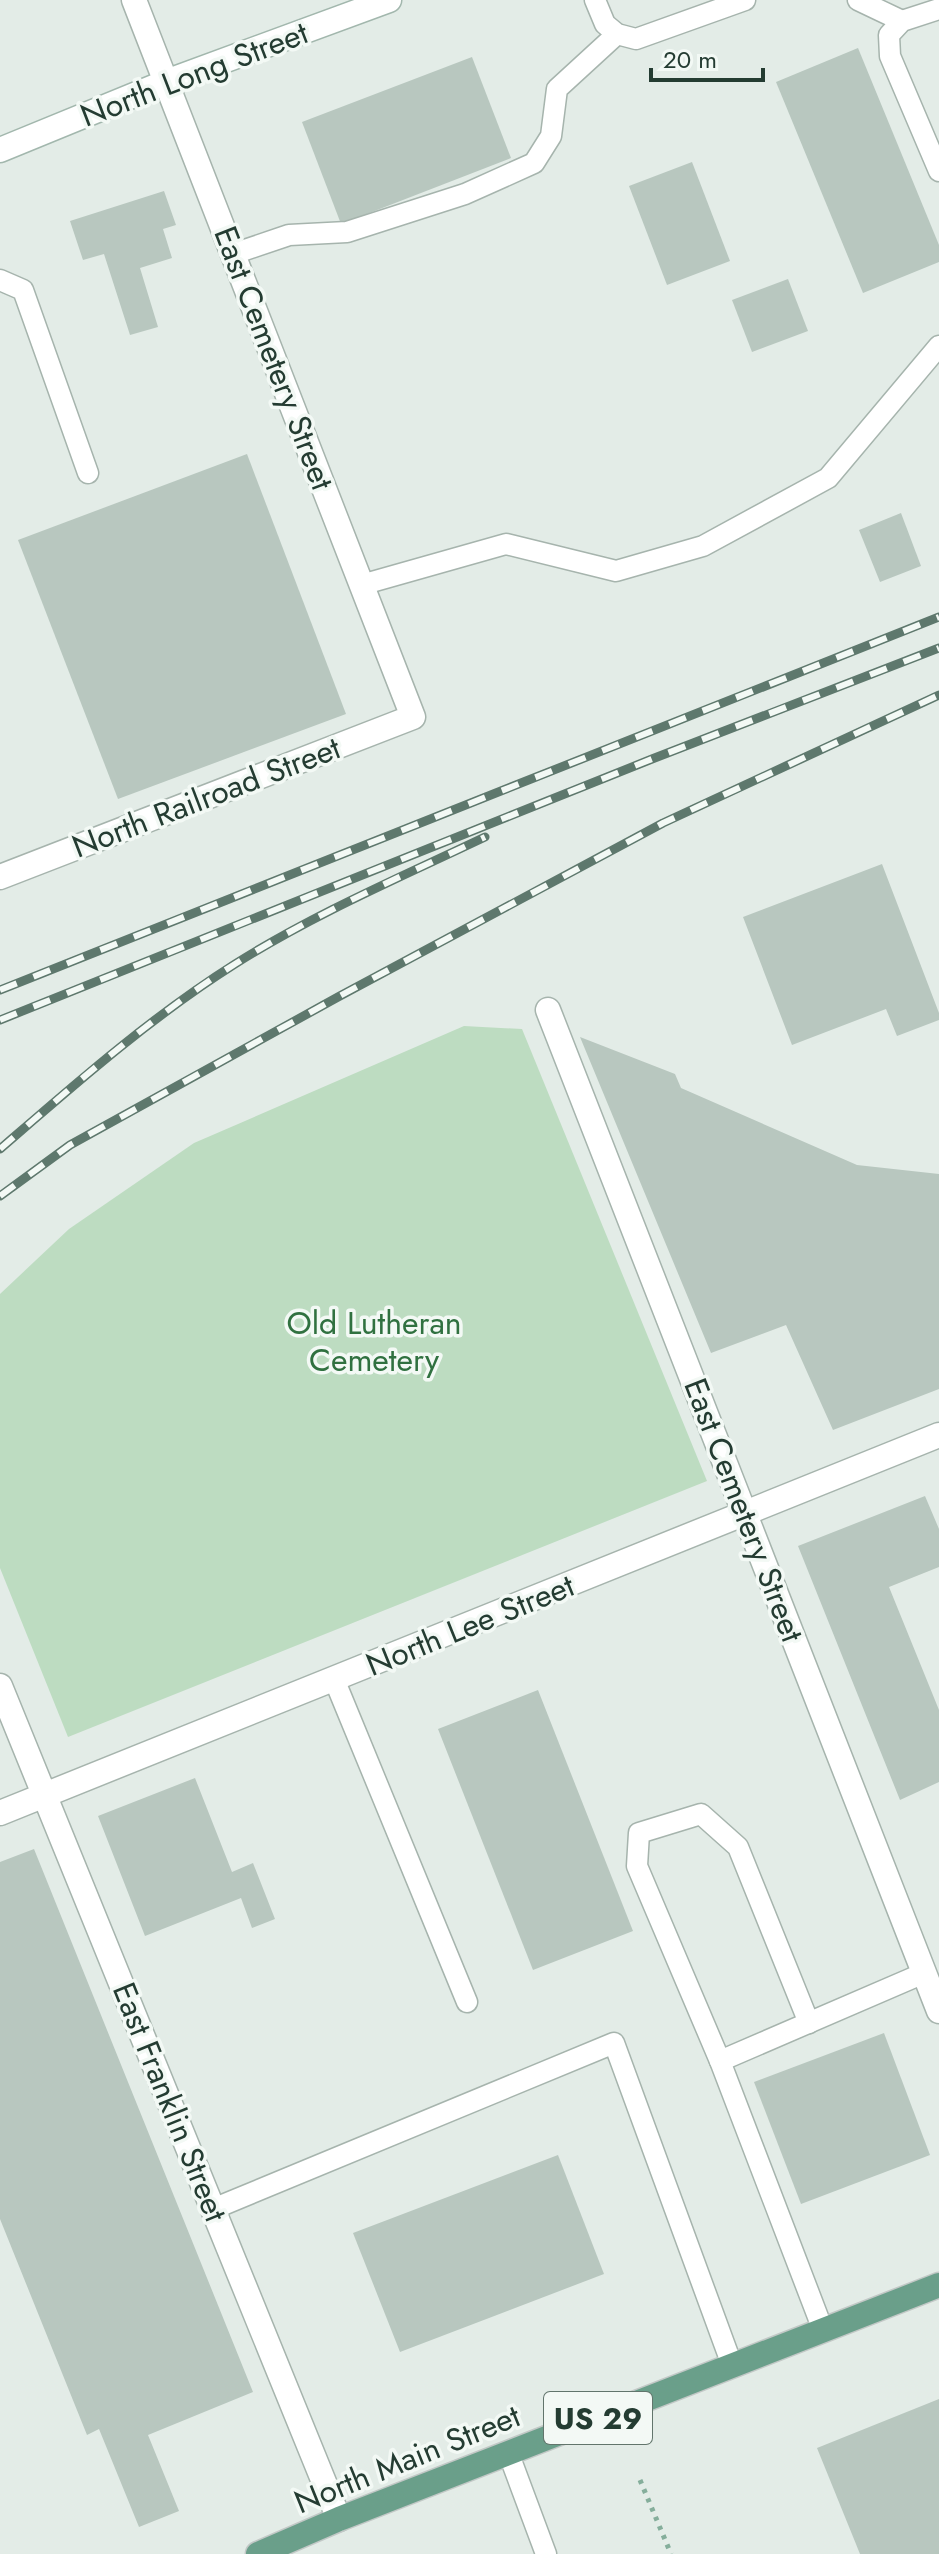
<svg xmlns="http://www.w3.org/2000/svg" width="939" height="2554" font-family="Jost,sans-serif">
	<style>
		.green { fill: #bddcc1 }
		.building { fill: #b8c7bf }
		.lines { fill: none; stroke-linecap: round; stroke-linejoin: round }
		.lane-casing { stroke: #a6b4ad; stroke-width: 23 }
		.street-casing { stroke: #a6b4ad; stroke-width: 27 }
		.secondary-casing { stroke: #a2b7ad; stroke-width: 27 }
		.primary-casing { stroke: #c2c8c6; stroke-width: 27 }
		.path { stroke: #85ae9b; stroke-width: 5; stroke-dasharray: 4 6; stroke-linecap: butt }
		.lane { stroke: #fff; stroke-width: 20 }
		.street { stroke: #fff; stroke-width: 24 }
		.secondary { stroke: #fff; stroke-width: 24 }
		.primary { stroke: #6a9f8a; stroke-width: 24 }
		.rail-casing { stroke: #5e786d; stroke-width: 9 }
		.rail { stroke: #f3f9f5; stroke-width: 6; stroke-dasharray: 18; stroke-linecap: butt }
		.labels { text-anchor: middle; dominant-baseline: central; stroke-width: 7; stroke-linejoin: round; paint-order: stroke }
		.shield { fill: #f3f9f5; stroke: #62756c; stroke-width: 2 }
		.shield-label { font-size: 30px; font-weight: bold; fill: #243c32 }
		.street-label { font-size: 32px; fill: #243c32; stroke: #f3f9f5 }
		.park-label { font-size: 32px; fill: #307140; stroke: #f3f9f5 }
	</style>
	<rect width="100%" height="100%" fill="#e3ece7"/>
	<polygon class="green" points="464,1026 522,1029 707,1481 68,1737 0,1568 0,1294 69,1229 194,1143"/>
	<g class="building">
		<polygon points="858,48 939,245 939,262 863,293 776,82"/>
		<polygon points="472,57 511,158 341,224 302,122"/>
		<polygon points="692,162 730,261 667,285 629,186"/>
		<polygon points="164,191 176,225 163,229 172,258 140,268 158,327 130,335 104,254 83,260 70,221"/>
		<polygon points="788,279 808,331 752,352 732,300"/>
		<polygon points="247,454 346,714 118,799 18,540"/>
		<polygon points="901,513 921,566 880,582 859,530"/>
		<polygon points="882,864 939,1013 939,1020 897,1036 886,1009 792,1045 743,917"/>
		<polygon points="580,1037 675,1074 681,1088 857,1165 939,1174 939,1389 833,1430 786,1325 711,1353"/>
		<polygon points="925,1496 939,1529 939,1567 889,1587 939,1710 939,1782 900,1800 798,1546"/>
		<polygon points="538,1690 633,1931 533,1970 438,1729"/>
		<polygon points="195,1778 232,1872 253,1863 275,1919 252,1928 241,1898 145,1936 98,1816"/>
		<polygon points="34,1849 253,2392 148,2435 179,2511 139,2527 99,2429 87,2435 0,2219 0,1862"/>
		<polygon points="884,2033 930,2155 801,2204 754,2082"/>
		<polygon points="558,2155 604,2274 400,2352 353,2233"/>
		<polygon points="939,2399 939,2554 860,2554 817,2448"/>
	</g>
	<g class="lines">
		<defs>
			<g id="lane">
				<polyline points="595,0 605,24 617,34 636,39 745,0"/>
				<polyline points="858,0 902,21"/>
				<polyline points="939,9 902,21 889,35 890,56 939,171"/>
				<polyline points="233,254 289,235 347,232 465,194 534,163 551,136 557,89 617,34"/>
				<polyline points="0,280 23,290 88,473"/>
				<polyline points="361,585 506,544 616,571 703,546 828,478 939,346"/>
				<polyline points="334,1679 467,2002"/>
				<polyline points="720,2061 637,1866 639,1833 701,1814 738,1847 809,2023"/>
				<polyline points="213,2209 614,2043 732,2365"/>
				<polyline points="823,2330 720,2061 924,1973"/>
				<polyline points="508,2452 546,2554"/>
			</g>
			<g id="street">
				<polyline points="0,877 413,717 134,0"/>
				<polyline points="548,1010 939,2011"/>
				<polyline points="0,1686 339,2519"/>
				<polyline points="0,1813 939,1435"/>
			</g>
			<polyline id="secondary" points="0,150 166,82 389,0"/>
			<polyline id="primary" points="258,2554 339,2519 939,2285"/>
		</defs>
		<use href="#lane" class="lane-casing"/>
		<use href="#street" class="street-casing"/>
		<use href="#secondary" class="secondary-casing"/>
		<use href="#primary" class="primary-casing"/>
		<polyline class="path" points="640,2480 671,2554"/>
		<use href="#lane" class="lane"/>
		<use href="#street" class="street"/>
		<use href="#secondary" class="secondary"/>
		<use href="#primary" class="primary"/>
		<defs>
			<g id="rail">
				<polyline points="0,990 939,617"/>
				<polyline points="0,1020 652,759 939,648"/>
				<path d="M0,1149C75,1084 151,1017 235,964C314,914 401,877 485,837"/>
				<polyline points="0,1196 70,1145 338,997 663,823 939,695"/>
			</g>
		</defs>
		<use href="#rail" class="rail-casing"/>
		<use href="#rail" class="rail"/>
	</g>
	<g class="labels">
		<rect class="shield" x="544" y="2392" width="108" height="52" rx="6"/>
		<g class="shield-label">
			<text x="598" y="2418">US 29</text>
		</g>
		<g class="street-label">
			<text transform="translate(194 74) rotate(-21)">North Long Street</text>
			<text transform="translate(274 358) rotate(69)">East Cemetery Street</text>
			<text transform="translate(206 797) rotate(-21)">North Railroad Street</text>
			<text transform="translate(744 1510) rotate(69)">East Cemetery Street</text>
			<text transform="translate(470 1625) rotate(-22)">North Lee Street</text>
			<text transform="translate(170 2102) rotate(68)">East Franklin Street</text>
			<text transform="translate(407 2459) rotate(-22)">North Main Street</text>
		</g>
		<g class="park-label">
			<text x="374" y="1323">Old Lutheran<tspan x="374" dy="37">Cemetery</tspan></text>
		</g>
	</g>
	<path d="M651 68v12h112v-12" fill="none" stroke="#243c32" stroke-width="4"/>
	<text x="663" y="68" font-size="24" fill="#243c32" stroke="#f3f9f5" stroke-width="6" paint-order="stroke">20 m</text>
</svg>
